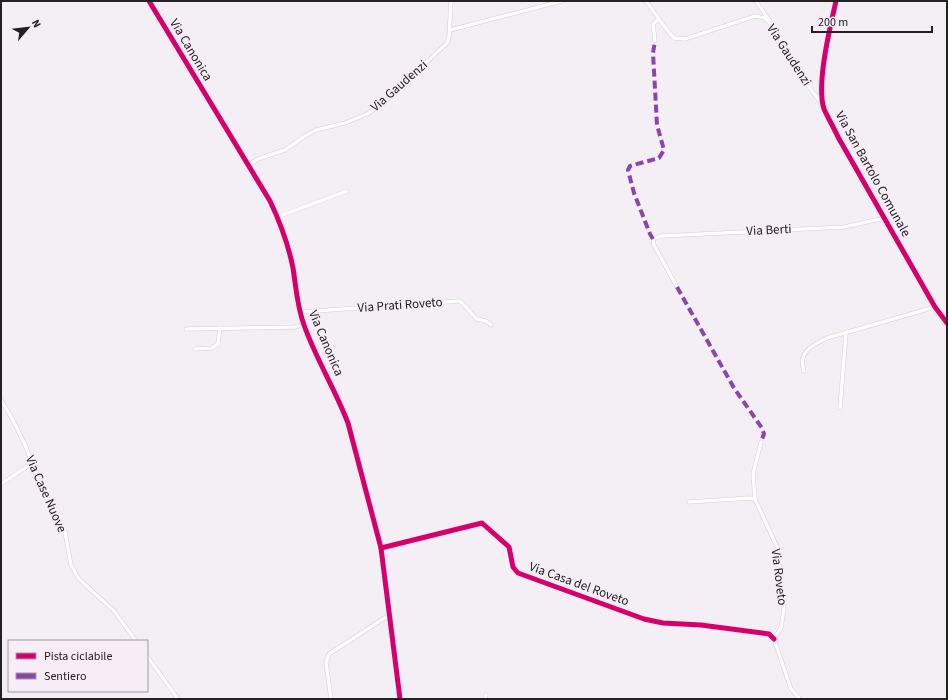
<svg xmlns="http://www.w3.org/2000/svg" width="948" height="700" font-family="'Source Sans 3',sans-serif">
	<style>
		.lines { fill: none; stroke-linecap: round; stroke-linejoin: round }
		.street-casing { stroke: #d1cdd1; stroke-width: 4.5 }
		.secondary-casing { stroke: #d1cdd1; stroke-width: 6 }
		.street { stroke: #fdfdfd; stroke-width: 3.5 }
		.secondary { stroke: #fdfdfd; stroke-width: 5 }
		.quiet { stroke: #8e44ad; stroke-width: 4; stroke-dasharray: 8 4; stroke-linecap: butt }
		.cycleway-casing { stroke: #f6edf6; stroke-width: 8 }
		.cycleway { stroke: #d6006c; stroke-width: 5 }
		.labels { text-anchor: middle; dominant-baseline: central; stroke-width: 3.5; stroke-linejoin: round; paint-order: stroke }
		.street-label { font-size: 13px; fill: #242024; stroke: #f6edf6 }
	</style>
	<rect width="100%" height="100%" fill="#f4eff4"/>
	<g class="lines">
		<defs>
			<g id="street">
				<polyline points="646,1 667,30 674,38 685,39 755,16 765,18 774,28 797,70 823,106"/>
				<polyline points="756,1 769,20"/>
				<polyline points="450,30 562,1"/>
				<polyline points="655,41 653,24 659,19"/>
				<polyline points="248,165 258,159 285,150 305,136 316,130 345,123 367,114 381,105 392,95 447,43 449,37 451,1"/>
				<polyline points="277,217 347,191"/>
				<polyline points="677,287 654,245 653,239 661,236 844,227 885,218"/>
				<polyline points="300,312 460,301 477,319 486,321 491,325"/>
				<polyline points="186,329 295,327 304,324"/>
				<polyline points="195,349 212,348 218,344 220,328"/>
				<path d="M804,371C797,353 812,345 827,338L935,307"/>
				<polyline points="1,400 14,422 26,447 37,478 65,532 71,565 79,579 114,611 136,641"/>
				<polyline points="840,408 846,333"/>
				<polyline points="761,442 753,474 755,499 777,547 784,609 781,628 774,639 791,689 800,699"/>
				<polyline points="1,484 31,464"/>
				<polyline points="689,502 749,498 755,499"/>
				<polyline points="381,548 482,523 509,547 513,567 518,573 644,619 663,623 701,625 769,634 774,639"/>
				<polyline points="147,656 178,699"/>
				<polyline points="331,699 326,663 329,654 343,645 389,615"/>
				<polyline points="485,699 486,695"/>
			</g>
			<g id="secondary">
				<path d="M149,1L270,201C281,224 288,243 293,268C296,287 297,306 304,325C316,359 335,389 348,423L381,548L400,699"/>
				<path d="M836,1C830,28 816,84 824,109C828,118 834,128 838,137L935,307L947,323"/>
			</g>
		</defs>
		<use href="#street" class="street-casing"/>
		<use href="#secondary" class="secondary-casing"/>
		<use href="#street" class="street"/>
		<use href="#secondary" class="secondary"/>
		<g class="quiet">
			<polyline points="653,239 650,234 634,193 628,170 630,166 659,158 664,150 657,125 653,53 655,41"/>
			<polyline points="677,287 734,388 762,428 764,434 761,442"/>
		</g>
		<defs>
			<g id="cycleway">
				<path d="M149,1L270,201C281,224 288,243 293,268C296,287 297,306 304,325C316,359 335,389 348,423L381,548L400,699"/>
				<path d="M836,1C830,28 816,84 824,109C828,118 834,128 838,137L935,307L947,323"/>
				<polyline points="381,548 482,523 509,547 513,567 518,573 644,619 663,623 701,625 769,634 774,639"/>
			</g>
		</defs>
		<use href="#cycleway" class="cycleway-casing"/>
		<use href="#cycleway" class="cycleway"/>
	</g>
	<g class="labels">
		<g class="street-label">
			<text transform="translate(191 50) rotate(59)">Via Canonica</text>
			<text transform="translate(789 55) rotate(57)">Via Gaudenzi</text>
			<text transform="translate(399 86) rotate(-41)">Via Gaudenzi</text>
			<text transform="translate(873 174) rotate(61)">Via San Bartolo Comunale</text>
			<text transform="translate(769 230) rotate(-3)">Via Berti</text>
			<text transform="translate(400 305) rotate(-4)">Via Prati Roveto</text>
			<text transform="translate(326 343) rotate(67)">Via Canonica</text>
			<text transform="translate(46 494) rotate(66)">Via Case Nuove</text>
			<text transform="translate(779 577) rotate(83)">Via Roveto</text>
			<text transform="translate(579 584) rotate(20)">Via Casa del Roveto</text>
		</g>
	</g>
	<rect width="948" height="700" fill="none" stroke="#242024" stroke-width="4"/>
	<rect x="8" y="640" width="140" height="52" fill="#f6edf6" stroke="#a29ba2"/>
	<rect x="16" y="653" width="20" height="6" fill="#d6006c" stroke="#a29ba2"/>
	<text x="44" y="660" font-size="12" fill="#242024">Pista ciclabile</text>
	<rect x="16" y="673" width="20" height="6" fill="#8e44ad" stroke="#a29ba2"/>
	<text x="44" y="680" font-size="12" fill="#242024">Sentiero</text>
	<g transform="translate(28 28) rotate(62)" stroke="#f6edf6" stroke-width="3" paint-order="stroke">
	<path d="M0-3L7 15L0 10L-7 15Z" fill="#242024"/>
	<text y="-6" font-size="11" font-weight="bold" text-anchor="middle" fill="#242024">N</text>
	</g>
	<path d="M812 26v6h120v-6" fill="none" stroke="#242024" stroke-width="2"/>
	<text x="818" y="26" font-size="12" fill="#242024" stroke="#f6edf6" stroke-width="3" paint-order="stroke">200 m</text>
</svg>
